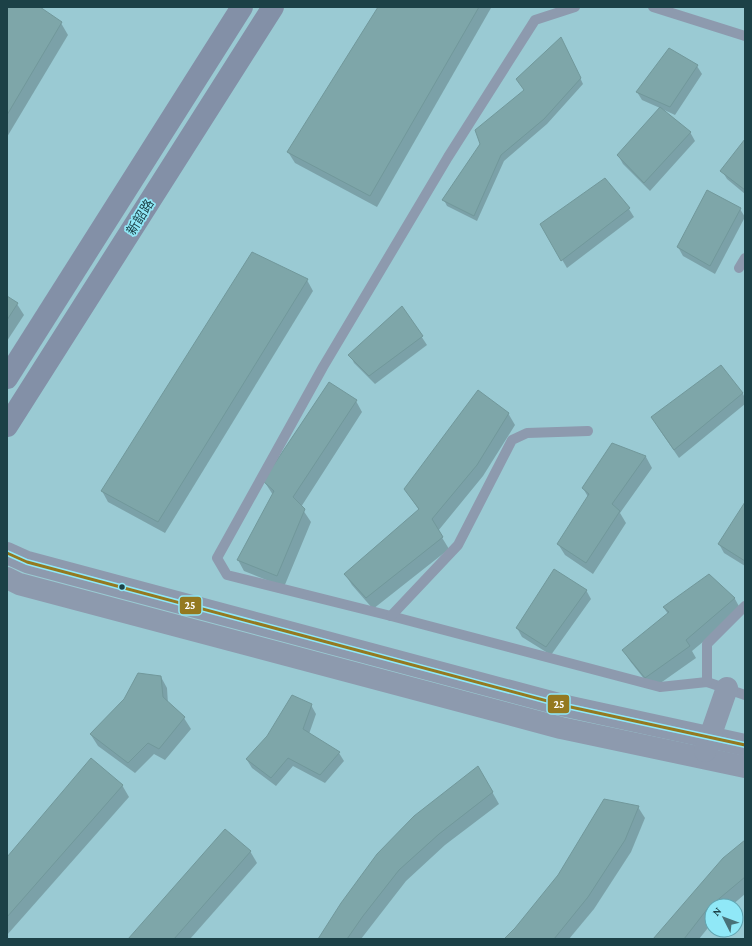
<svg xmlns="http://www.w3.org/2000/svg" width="752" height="946" font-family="'Crimson Pro','Noto Sans SC',serif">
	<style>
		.shadow { fill: #0003 }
		.building { fill: #7ea6a9; stroke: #71989b }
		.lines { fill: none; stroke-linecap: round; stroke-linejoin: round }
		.service { stroke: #8d9aae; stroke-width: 10 }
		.tertiary { stroke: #8d9aae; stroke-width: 22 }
		.secondary { stroke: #8390a7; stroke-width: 22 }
		.bus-1-casing { stroke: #90e8f7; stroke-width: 6 }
		.bus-1 { stroke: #947920; stroke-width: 3 }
		.bus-dot { fill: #1c4147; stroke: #90e8f7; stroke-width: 1.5 }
		.labels { text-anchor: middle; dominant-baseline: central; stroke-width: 3.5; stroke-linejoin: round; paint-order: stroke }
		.street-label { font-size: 13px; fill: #1c4147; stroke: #90e8f7 }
		.line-badge { stroke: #90e8f7; stroke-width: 1.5 }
		.badge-label { font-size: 11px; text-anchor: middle; font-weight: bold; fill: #fff }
	</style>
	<rect width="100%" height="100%" fill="#9acad3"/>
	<g class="shadow">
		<polygon points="7,7 38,7 61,23 68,35 7,137"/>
		<polygon points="380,7 491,8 377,207 295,163 288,152"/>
		<polygon points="564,44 583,84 547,124 504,161 477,221 447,206 444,200 525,91"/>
		<polygon points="697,66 702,74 675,115 662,109 690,132 695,141 650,191 623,164 618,155 660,108 642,100 637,92"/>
		<polygon points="745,140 745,194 727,179 722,171"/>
		<polygon points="629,209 634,217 567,268 541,224"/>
		<polygon points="740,209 745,217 715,274 683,256 678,247"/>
		<polygon points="307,280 313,291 165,533 108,502 102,491"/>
		<polygon points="7,297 17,304 24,315 7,341"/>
		<polygon points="402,307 427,345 375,384 354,363 350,355"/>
		<polygon points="720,366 743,394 745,398 745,404 679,458 657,426"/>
		<polygon points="356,401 362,412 301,507 311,522 284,587 244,571 238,560 273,495 264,481"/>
		<polygon points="508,413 515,425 483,476 438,531 449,549 373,609 352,585 345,574 419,510 405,489"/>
		<polygon points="613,444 646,457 652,468 620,513 626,523 593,574 565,555 558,544 588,497 583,488"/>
		<polygon points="745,504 745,566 724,553 719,544"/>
		<polygon points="709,575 735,599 741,610 692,651 696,658 652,689 630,661 623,650 668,614 664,608"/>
		<polygon points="586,590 591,599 551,655 522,637 517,628"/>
		<polygon points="161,677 167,688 168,704 184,718 191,729 165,760 154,754 135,773 98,746 91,735"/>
		<polygon points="311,705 316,714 309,734 339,753 344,761 325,783 293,766 276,786 252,768 247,760"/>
		<polygon points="478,767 499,804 445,845 406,881 361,939 320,939"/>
		<polygon points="122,785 129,797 7,935 7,858"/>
		<polygon points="638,807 645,818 631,852 594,909 569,939 506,939"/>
		<polygon points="745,841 745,894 731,906 712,906 712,923 699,939 654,939"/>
		<polygon points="250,851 257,863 190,939 129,939"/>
	</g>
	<g class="building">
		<polygon points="7,7 40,7 62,22 7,115"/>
		<polygon points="378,7 479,7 370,196 287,152"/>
		<polygon points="561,37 581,78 544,119 501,155 474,216 442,200 480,144 475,130 524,90 516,79"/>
		<polygon points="669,48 698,65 670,107 636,92"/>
		<polygon points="660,107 691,132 644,183 617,155"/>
		<polygon points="745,139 745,190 720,171"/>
		<polygon points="605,178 630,208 561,261 540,224"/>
		<polygon points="707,190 741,208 710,266 677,247"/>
		<polygon points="252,252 308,279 158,522 101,491"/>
		<polygon points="7,296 18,303 7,320"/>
		<polygon points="402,306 423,336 369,376 348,355"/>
		<polygon points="721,365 743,393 674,450 651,417"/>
		<polygon points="329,382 357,400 293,497 305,509 277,576 237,560 274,491 263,481"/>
		<polygon points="478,390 509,413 477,465 432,519 443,537 366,598 344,574 419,509 404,489"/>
		<polygon points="612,443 646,456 612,504 620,511 586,563 557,544 589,494 582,488"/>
		<polygon points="745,502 745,561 718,544"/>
		<polygon points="554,569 587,590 546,647 516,628"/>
		<polygon points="709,574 735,598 686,640 690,646 645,678 622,650 669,612 663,607"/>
		<polygon points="138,673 161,676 163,697 185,717 159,749 148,743 128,763 90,734 124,699"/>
		<polygon points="292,695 312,704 303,729 340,752 320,775 288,758 271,778 246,759 267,736"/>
		<polygon points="91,758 123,785 7,917 7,857"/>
		<polygon points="478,766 493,792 439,834 399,870 363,916 347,939 318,939 341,903 377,854 414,816"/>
		<polygon points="604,799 639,806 625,840 588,897 554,939 504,939 515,928 558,875"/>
		<polygon points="225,829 251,851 174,939 128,939"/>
		<polygon points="745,840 745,877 708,908 684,939 653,939 723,858"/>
	</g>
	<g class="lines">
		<g class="service">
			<polyline points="575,7 535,20 448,157 323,367 217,558 227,575 391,616 660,687 707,682 745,695"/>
			<polyline points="653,7 745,36"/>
			<polyline points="739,268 745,258"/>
			<polyline points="391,616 458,545 512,440 527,433 588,431"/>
			<polyline points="707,682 707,644 745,606"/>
		</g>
		<g class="tertiary">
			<polyline points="7,553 27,562 566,706 745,745"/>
			<polyline points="7,578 19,584 561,728 745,767"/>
			<polyline points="705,751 727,688"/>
		</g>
		<g class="secondary">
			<polyline points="7,378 242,7"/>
			<polyline points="7,426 273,7"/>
		</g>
		<defs>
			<polyline id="bus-1" points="7,553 27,562 566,706 745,745"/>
		</defs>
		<use href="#bus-1" class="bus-1-casing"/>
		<use href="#bus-1" class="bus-1"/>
	</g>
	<circle class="bus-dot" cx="122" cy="587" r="3.5"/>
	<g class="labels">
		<g class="street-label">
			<text transform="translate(140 217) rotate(-58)">新韶路</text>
		</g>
	</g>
	<g class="line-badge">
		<rect x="179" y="596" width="23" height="19" rx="4" fill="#947920"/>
		<rect x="547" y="694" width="23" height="20" rx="4" fill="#947920"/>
	</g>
	<g class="badge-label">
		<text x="190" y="609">25</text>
		<text x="559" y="708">25</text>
	</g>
	<rect width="752" height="946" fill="none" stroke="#1c4147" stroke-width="16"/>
	<g transform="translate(724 918) rotate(312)"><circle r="19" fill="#90e8f7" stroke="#62a5b1"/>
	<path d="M0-3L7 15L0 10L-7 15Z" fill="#487178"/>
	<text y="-6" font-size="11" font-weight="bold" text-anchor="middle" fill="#1c4147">N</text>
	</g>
</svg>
